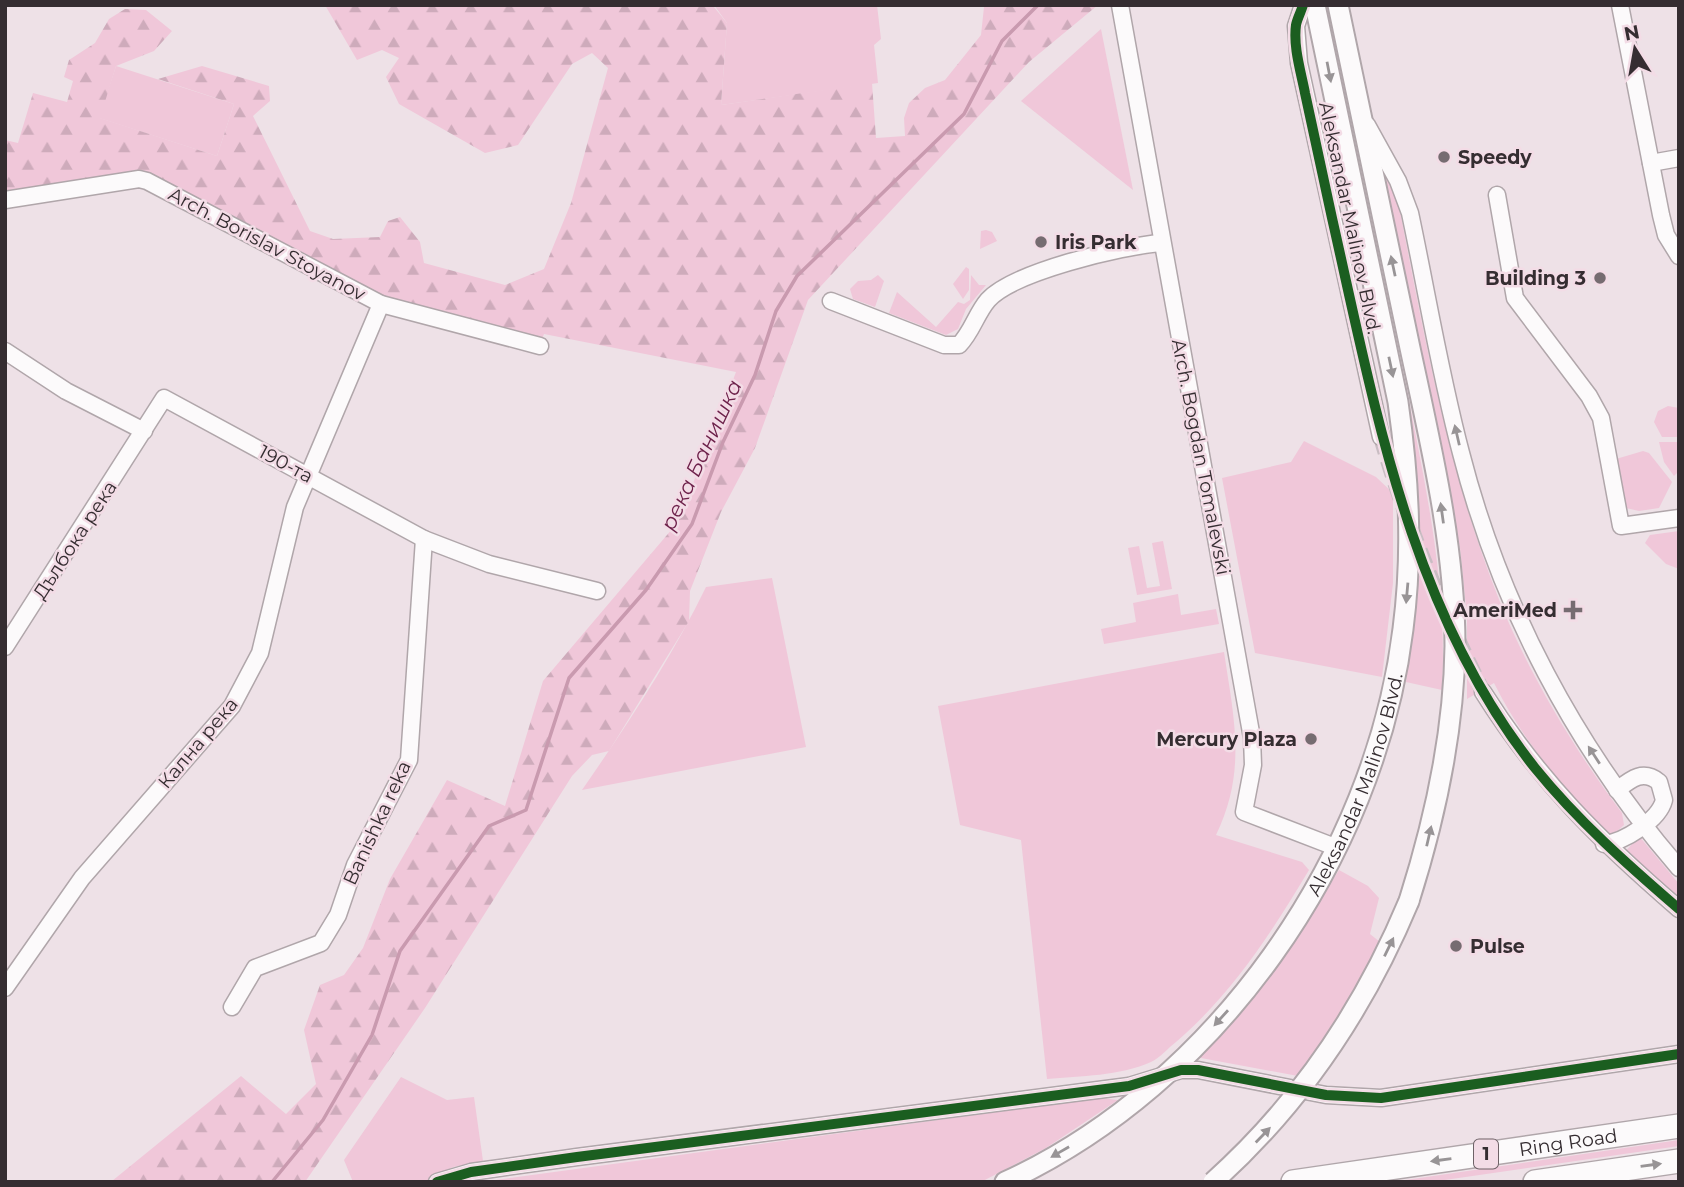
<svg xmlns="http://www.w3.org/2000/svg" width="1684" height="1187" font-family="Montserrat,sans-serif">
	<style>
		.green { fill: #f0c7d9 }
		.forest { fill: url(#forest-firs) }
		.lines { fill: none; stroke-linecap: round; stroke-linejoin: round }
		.stream { stroke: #c99aaf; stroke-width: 3.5 }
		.minor-tunnel { stroke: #c9bdc3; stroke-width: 16; stroke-dasharray: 16 8; stroke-linecap: butt }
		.minor-casing { stroke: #b0a6aa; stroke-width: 19 }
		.major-casing { stroke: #b0a6aa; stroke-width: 23 }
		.highway-casing { stroke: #b0a6aa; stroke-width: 26 }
		.minor { stroke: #fcfafb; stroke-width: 16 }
		.major { stroke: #fcfafb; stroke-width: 19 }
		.highway { stroke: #fcfafb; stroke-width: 23 }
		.major-bridge-casing { stroke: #b0a6aa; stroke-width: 23; stroke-linecap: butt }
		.major-bridge { stroke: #fcfafb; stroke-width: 19 }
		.cycleway-casing { stroke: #f3dce6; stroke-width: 15 }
		.cycleway { stroke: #1b5e20; stroke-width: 10 }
		.oneway { fill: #989496 }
		.poi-dot { fill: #766c71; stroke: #f3dce6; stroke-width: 2.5 }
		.labels { text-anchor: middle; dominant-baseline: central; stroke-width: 5; stroke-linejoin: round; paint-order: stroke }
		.shield { fill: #f3dce6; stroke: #6e6267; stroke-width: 2 }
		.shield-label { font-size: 18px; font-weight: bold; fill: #352d31 }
		.poi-label { font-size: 19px; font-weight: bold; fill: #352d31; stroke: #f3dce6; text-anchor: start }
		.street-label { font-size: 19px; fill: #352d31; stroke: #f3dce6 }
		.water-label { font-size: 21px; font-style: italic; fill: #6d214a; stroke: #f3dce6 }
	</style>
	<defs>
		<pattern id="forest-firs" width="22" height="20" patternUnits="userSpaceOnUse" patternTransform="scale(1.75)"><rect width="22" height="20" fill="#f0c7d9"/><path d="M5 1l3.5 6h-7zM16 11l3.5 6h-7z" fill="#ceabbb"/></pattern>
	</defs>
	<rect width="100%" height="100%" fill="#eee1e7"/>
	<g class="green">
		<polygon points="714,5 877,5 881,39 874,45 878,83 721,105 727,23"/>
		<polygon points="1101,29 1133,190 1021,101"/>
		<polygon points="116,66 234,104 217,156 99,118"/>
		<path d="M1388,178L1399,206C1425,340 1449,475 1500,602C1530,676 1574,749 1622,813L1624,825L1615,833L1606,834C1563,787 1522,740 1494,683L1467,699V617L1460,548L1392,222L1384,181Z"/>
		<polygon points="986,230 992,232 997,241 980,249 981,231"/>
		<polygon points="966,267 969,269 969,290 963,299 953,284"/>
		<polygon points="878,275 884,281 875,307 853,299 850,289 858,281 871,280"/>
		<polygon points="971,275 979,285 986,285 966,309 958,329 946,335 889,313 897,292 936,327 958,302 964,304 970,300"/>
		<path d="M1405,381C1425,483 1448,585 1442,690L1406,682C1421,574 1420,488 1405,381Z"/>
		<polygon points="1668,406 1679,408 1679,437 1662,437 1654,422 1658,411"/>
		<polygon points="1304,441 1376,477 1393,493 1393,583 1382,677 1255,653 1222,478 1291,462"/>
		<polygon points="1659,442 1679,442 1679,471 1674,476 1664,462"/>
		<polygon points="1643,451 1649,453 1672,482 1659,508 1639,511 1626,508 1616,459"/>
		<polygon points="1679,531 1679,569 1666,564 1645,543 1650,535"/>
		<polygon points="1163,541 1172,589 1137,595 1128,548 1139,546 1147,588 1160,586 1152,543"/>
		<path d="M772,578L806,747L582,790C627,725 671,659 706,587Z"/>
		<polygon points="1178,594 1181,615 1216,609 1219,624 1104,644 1101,629 1136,622 1133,603"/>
		<path d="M1224,652C1234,719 1247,771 1216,835L1302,862L1309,870C1272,932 1231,995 1176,1042C1168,1048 1160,1058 1151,1062C1119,1076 1081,1076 1047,1079L1021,840L960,825L938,706Z"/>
		<polygon points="1639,836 1679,884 1679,900 1625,852"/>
		<path d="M1339,870L1368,886L1379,898L1370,934L1380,942C1357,990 1330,1034 1298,1076L1201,1058L1200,1053L1252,999L1278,966Z"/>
		<polygon points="401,1077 447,1100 474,1097 483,1161 453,1167 426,1182 353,1182 344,1160"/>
		<polygon points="1101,1098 1118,1100 1046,1148 981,1182 480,1182"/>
		<polygon points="1679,1140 1679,1146 1431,1182 1392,1182"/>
	</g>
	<polygon class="forest" points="325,5 714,7 727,23 721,105 872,83 876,138 905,136 904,118 909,103 925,88 945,80 981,35 984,7 1098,5 1029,62 808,300 755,448 721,512 690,591 689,621 609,751 592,755 572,776 425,1008 305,1182 112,1181 241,1076 286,1114 316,1084 304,1030 320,985 344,975 363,948 390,879 447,780 505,806 543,681 678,522 736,372 544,334 541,342 384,301 162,181 5,195 5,140 18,143 33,93 67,102 73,81 64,77 69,60 95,43 109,19 125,9 146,10 172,31 154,51 116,66 100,118 217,156 234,104 158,79 202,66 269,86 270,101 253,116 310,231 333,239 380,237 388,221 400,217 420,242 424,263 505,285 544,269 571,203 608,68 592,53 572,64 518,145 485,153 399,104 386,77 399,58 382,50 357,60"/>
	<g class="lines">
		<polyline class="stream" points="272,1182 323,1120 372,1035 400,951 489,826 526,810 569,678 646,590 692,524 723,442 755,375 776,311 797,276 964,114 1002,41 1038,5"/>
		<path class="minor-tunnel" d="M1381,437C1407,527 1442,609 1483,692"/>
		<defs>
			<g id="minor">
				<polyline points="1120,5 1252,738 1253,765 1244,812 1335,847"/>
				<polyline points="1303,5 1296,26 1299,63 1381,437"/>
				<polyline points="1620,5 1661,215 1666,235 1679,256"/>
				<path d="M1367,125L1398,181L1410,213C1427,293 1440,374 1461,453C1500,606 1576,749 1679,868"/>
				<polyline points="1651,163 1679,158"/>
				<polyline points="1497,195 1515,298 1589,396 1601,418 1621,526 1679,518"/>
				<polyline points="5,200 139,179 147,181 381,304 540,346"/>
				<path d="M831,301L944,345H959C972,332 976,314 988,300C1013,272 1122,246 1161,243"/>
				<polyline points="5,351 66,391 144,431"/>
				<polyline points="5,647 164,398 424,539 489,564 597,591"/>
				<path d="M1483,692C1539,781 1600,841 1679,909"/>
				<path d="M1604,844C1624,842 1659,820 1664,800L1659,782C1643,769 1631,779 1617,790"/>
				<polyline points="5,988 82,878 232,706 260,653 295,507 381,304"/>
				<polyline points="232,1007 255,968 321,943 338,915 355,865 409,760 424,539"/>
				<polyline points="437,1182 471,1172 577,1157 1129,1086 1181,1070 1198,1070 1326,1095 1381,1098 1679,1054"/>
			</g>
			<g id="major">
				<path d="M1338,5C1362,119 1386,234 1410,348C1431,446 1455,545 1455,646C1454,733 1435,819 1409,901"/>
				<path id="s1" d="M1005,1182C1216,1085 1375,858 1403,629C1413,552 1409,479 1398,402L1315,5"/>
			</g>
			<g id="highway">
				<path id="s2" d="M1293,1182L1679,1126"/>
				<polyline points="1535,1182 1679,1161"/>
			</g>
		</defs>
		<use href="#minor" class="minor-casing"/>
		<use href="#major" class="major-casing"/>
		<use href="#highway" class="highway-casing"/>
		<use href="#minor" class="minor"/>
		<use href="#major" class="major"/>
		<use href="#highway" class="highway"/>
		<defs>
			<path id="major-bridge" d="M1213,1182C1300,1104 1364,1009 1409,901"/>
		</defs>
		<use href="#major-bridge" class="major-bridge-casing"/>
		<use href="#major-bridge" class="major-bridge"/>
		<defs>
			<g id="cycleway">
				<path d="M1303,5C1301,12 1297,19 1296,25C1293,47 1301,72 1305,93C1314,135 1323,176 1332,218C1375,408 1410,611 1535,768C1578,821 1628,865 1679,909"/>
				<polyline points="437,1182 471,1172 577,1157 1129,1086 1181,1070 1198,1070 1326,1095 1381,1098 1679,1054"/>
			</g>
		</defs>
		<use href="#cycleway" class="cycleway-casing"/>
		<use href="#cycleway" class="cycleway"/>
	</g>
	<defs><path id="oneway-solid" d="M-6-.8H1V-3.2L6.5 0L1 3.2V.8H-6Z" transform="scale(1.75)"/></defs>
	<g class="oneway">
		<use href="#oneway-solid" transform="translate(1329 72) rotate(79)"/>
		<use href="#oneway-solid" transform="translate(1393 266) rotate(-102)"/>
		<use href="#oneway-solid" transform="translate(1391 367) rotate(78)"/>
		<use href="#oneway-solid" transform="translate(1457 435) rotate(-103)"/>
		<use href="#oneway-solid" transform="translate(1442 513) rotate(-98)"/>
		<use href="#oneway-solid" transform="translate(1407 593) rotate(95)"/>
		<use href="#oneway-solid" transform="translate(1594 755) rotate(-123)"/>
		<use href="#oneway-solid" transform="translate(1429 836) rotate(-77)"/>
		<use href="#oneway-solid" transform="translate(1389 947) rotate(-64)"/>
		<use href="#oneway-solid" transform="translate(1221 1018) rotate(132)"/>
		<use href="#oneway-solid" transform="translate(1263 1135) rotate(-46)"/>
		<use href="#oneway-solid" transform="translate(1060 1152) rotate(150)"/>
		<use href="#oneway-solid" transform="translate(1441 1160) rotate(172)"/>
		<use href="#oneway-solid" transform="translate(1651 1165) rotate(-8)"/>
	</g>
	<g class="poi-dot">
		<circle cx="1444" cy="157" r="7"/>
		<circle cx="1041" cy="242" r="7"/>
		<circle cx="1600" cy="278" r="7"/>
		<path d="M1569.5 599.5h7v7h7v7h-7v7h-7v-7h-7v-7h7z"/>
		<circle cx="1311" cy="739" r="7"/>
		<circle cx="1456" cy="946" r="7"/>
	</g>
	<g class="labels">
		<rect class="shield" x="1474" y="1139.5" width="24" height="29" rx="5"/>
		<g class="shield-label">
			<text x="1486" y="1154">1</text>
		</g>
		<g class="poi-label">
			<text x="1458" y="157">Speedy</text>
			<text x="1055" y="242">Iris Park</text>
			<text x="1586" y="278" text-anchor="end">Building 3</text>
			<text x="1557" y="610" text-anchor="end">AmeriMed</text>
			<text x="1297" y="739" text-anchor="end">Mercury Plaza</text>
			<text x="1470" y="946">Pulse</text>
		</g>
		<g class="street-label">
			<text transform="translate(1350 218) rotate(78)">Aleksandar Malinov Blvd.</text>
			<text transform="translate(267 244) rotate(28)">Arch. Borislav Stoyanov</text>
			<text transform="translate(1201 457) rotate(79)">Arch. Bogdan Tomalevski</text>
			<text transform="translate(286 464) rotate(28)">190-та</text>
			<text transform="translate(75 540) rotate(-57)">Дълбока река</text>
			<text transform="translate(198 743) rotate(-50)">Кална река</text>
			<text stroke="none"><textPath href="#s1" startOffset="546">Aleksandar Malinov Blvd.</textPath></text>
			<text transform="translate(377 823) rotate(-65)">Banishka reka</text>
			<text stroke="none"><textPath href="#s2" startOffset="278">Ring Road</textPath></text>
		</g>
		<g class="water-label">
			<text transform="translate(701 455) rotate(-65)">река Банишка</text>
		</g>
	</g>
	<rect width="1684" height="1187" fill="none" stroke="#352d31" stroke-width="14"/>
	<g transform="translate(1635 49) rotate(349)" stroke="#f3dce6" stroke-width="5" paint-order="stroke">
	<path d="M0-5L12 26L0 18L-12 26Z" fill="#352d31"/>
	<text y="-10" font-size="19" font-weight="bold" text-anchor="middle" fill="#352d31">N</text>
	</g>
</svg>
